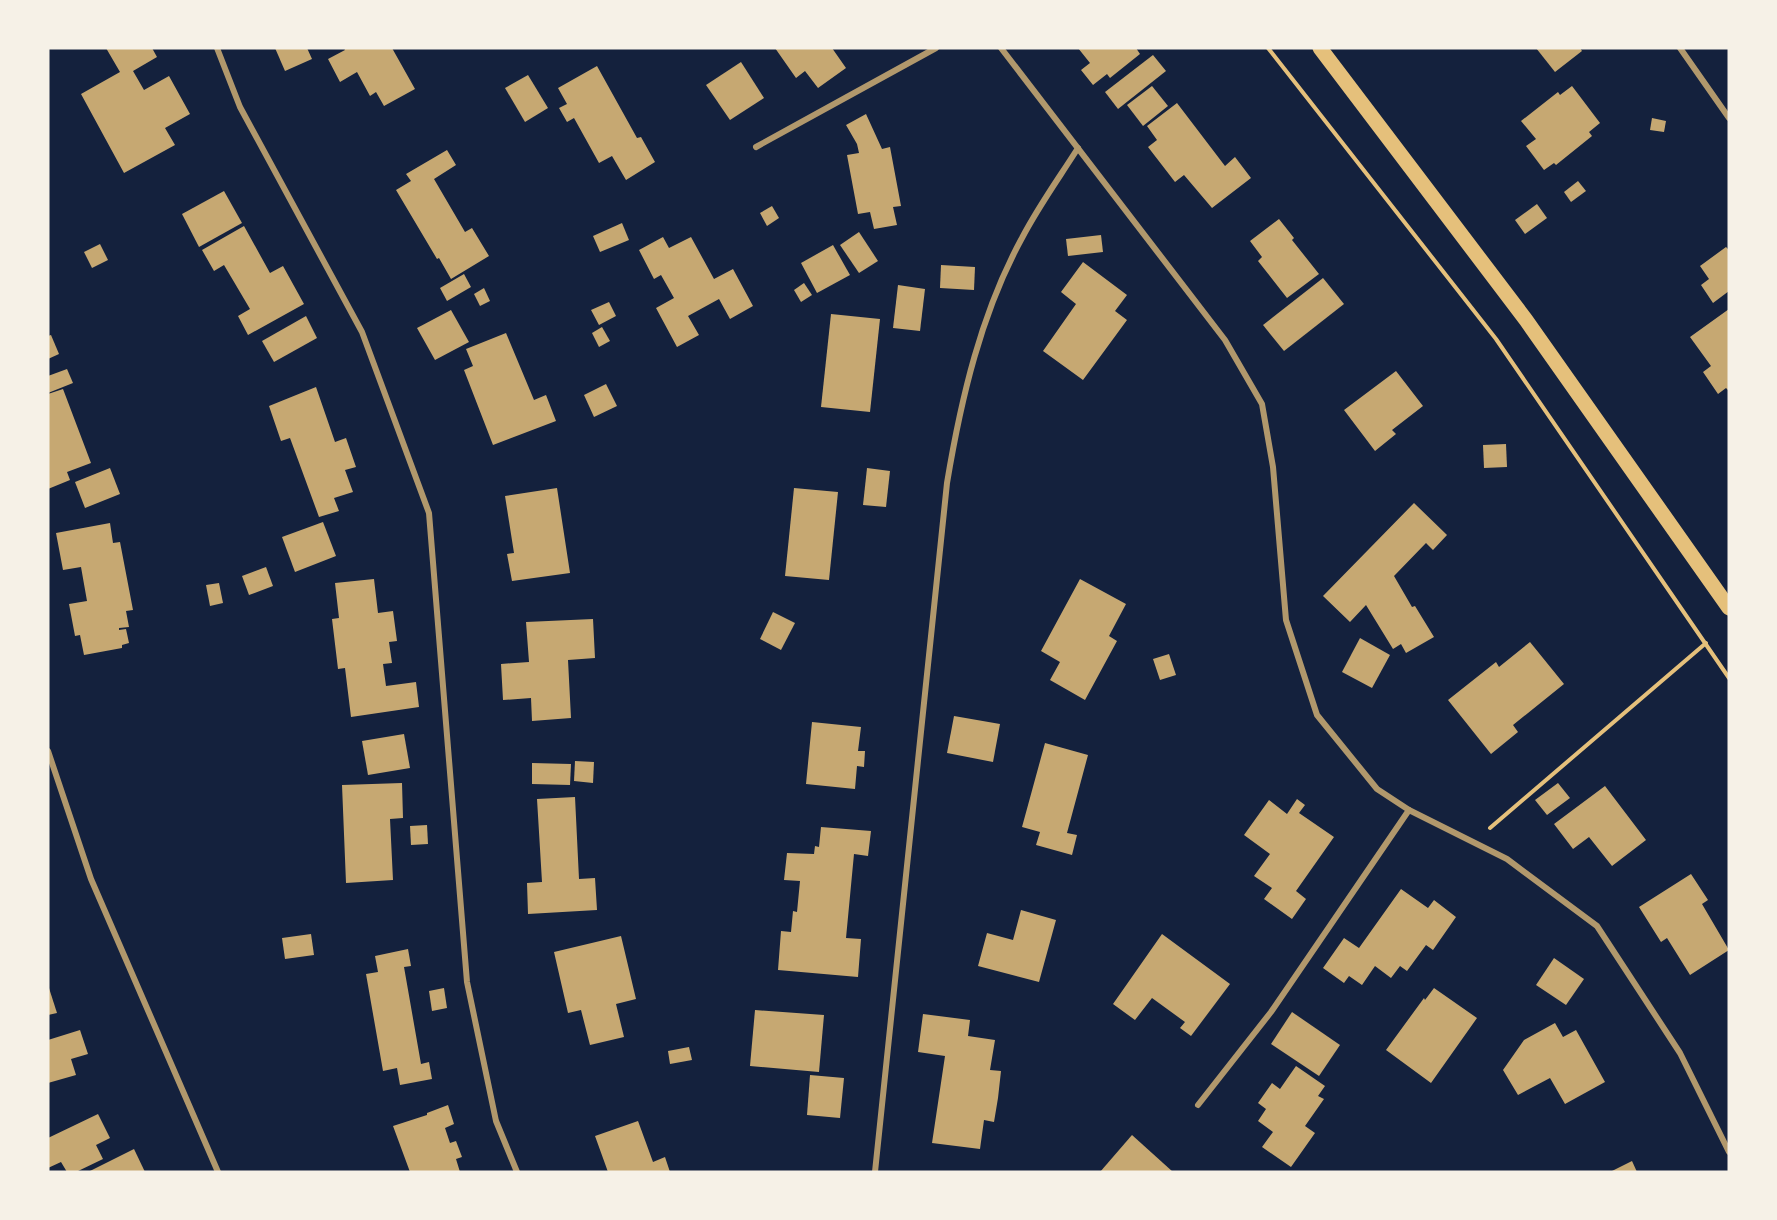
<svg xmlns="http://www.w3.org/2000/svg" width="1777" height="1220" font-family="'Asap Condensed',sans-serif">
	<style>
		.building { fill: #c6a872 }
		.lines { fill: none; stroke-linecap: round; stroke-linejoin: round }
		.path { stroke: #e5c07b; stroke-width: 4 }
		.minor { stroke: #b1986c; stroke-width: 6 }
		.primary { stroke: #e5c07b; stroke-width: 15 }
	</style>
	<rect width="100%" height="100%" fill="#14213d"/>
	<g class="building">
		<polygon points="106,48 152,48 157,57 133,71 144,90 169,76 190,114 165,128 175,145 124,173 81,94 120,72"/>
		<polygon points="275,48 307,48 312,59 285,71"/>
		<polygon points="344,48 392,48 415,89 384,106 376,92 370,96 357,72 340,82 328,59 345,50"/>
		<polygon points="775,48 832,48 846,68 818,88 805,71 796,78"/>
		<polygon points="1078,48 1136,48 1140,54 1110,78 1107,74 1093,85 1081,70 1090,63"/>
		<polygon points="1536,48 1580,48 1582,51 1555,72"/>
		<polygon points="1153,55 1166,71 1118,109 1105,92"/>
		<polygon points="741,62 764,98 730,120 706,85"/>
		<polygon points="597,66 637,138 641,137 655,162 626,180 612,156 599,163 574,118 567,122 559,108 567,104 558,88"/>
		<polygon points="528,75 548,108 525,122 505,88"/>
		<polygon points="1152,86 1168,106 1143,126 1127,105"/>
		<polygon points="1572,86 1600,123 1589,132 1592,136 1556,165 1554,163 1544,170 1526,146 1536,139 1521,121 1558,92 1560,95"/>
		<polygon points="1177,103 1225,166 1235,157 1251,178 1212,208 1184,175 1175,182 1148,147 1157,140 1147,126"/>
		<polygon points="866,114 882,149 890,147 901,206 893,207 897,225 874,229 870,212 858,214 847,155 859,153 857,144 846,125"/>
		<polygon points="1652,118 1666,121 1664,132 1650,130"/>
		<polygon points="447,150 456,165 434,179 465,232 472,228 489,256 451,279 439,258 437,259 396,190 411,181 406,174"/>
		<polygon points="1578,181 1586,191 1571,202 1564,192"/>
		<polygon points="224,191 242,223 199,247 182,214"/>
		<polygon points="1537,204 1547,218 1525,234 1515,220"/>
		<polygon points="772,206 779,218 767,226 760,213"/>
		<polygon points="1279,219 1294,238 1292,240 1319,274 1287,298 1258,261 1262,257 1250,241"/>
		<polygon points="622,223 629,240 600,252 593,236"/>
		<polygon points="244,226 270,273 283,266 304,304 248,335 238,316 250,309 224,265 214,271 202,250"/>
		<polygon points="859,232 878,261 859,273 840,245"/>
		<polygon points="1101,235 1103,252 1068,256 1066,239"/>
		<polygon points="663,237 669,248 691,237 714,279 733,269 753,306 730,319 719,299 688,316 699,335 677,347 656,308 674,298 661,275 654,279 639,250"/>
		<polygon points="100,244 108,260 92,268 84,252"/>
		<polygon points="833,245 850,275 817,293 801,263"/>
		<polygon points="1726,247 1729,250 1729,291 1713,303 1701,285 1709,279 1700,266"/>
		<polygon points="1083,262 1127,295 1115,311 1127,320 1083,380 1043,351 1076,304 1061,292"/>
		<polygon points="941,265 975,267 974,290 940,288"/>
		<polygon points="464,274 471,287 447,301 440,288"/>
		<polygon points="1323,278 1344,304 1284,351 1263,325"/>
		<polygon points="804,283 812,295 801,302 794,290"/>
		<polygon points="898,285 925,289 920,331 893,328"/>
		<polygon points="484,288 490,301 480,306 474,294"/>
		<polygon points="609,302 616,316 599,325 591,310"/>
		<polygon points="1729,309 1729,391 1726,388 1718,394 1703,372 1711,366 1690,337"/>
		<polygon points="451,310 469,342 435,360 417,328"/>
		<polygon points="831,314 880,319 870,412 821,407"/>
		<polygon points="306,316 317,338 274,362 262,341"/>
		<polygon points="602,327 610,341 599,347 592,333"/>
		<polygon points="506,333 534,400 546,395 556,421 493,445 464,370 473,366 466,349"/>
		<polygon points="51,335 59,354 48,359 48,336"/>
		<polygon points="67,369 73,383 48,393 48,376"/>
		<polygon points="1396,371 1423,406 1392,430 1396,434 1375,451 1344,410"/>
		<polygon points="606,384 617,406 594,417 584,395"/>
		<polygon points="316,387 335,442 346,438 356,467 345,470 353,492 334,498 339,511 319,517 290,438 281,441 269,406"/>
		<polygon points="63,389 91,463 67,472 70,480 48,489 48,394"/>
		<polygon points="1506,444 1507,467 1484,468 1483,445"/>
		<polygon points="110,468 120,494 85,508 75,482"/>
		<polygon points="867,468 890,471 886,507 863,505"/>
		<polygon points="557,488 570,573 512,581 507,554 514,553 505,496"/>
		<polygon points="794,488 838,492 829,580 785,576"/>
		<polygon points="1414,503 1447,535 1433,550 1426,543 1394,576 1412,607 1415,606 1434,637 1406,653 1401,644 1393,649 1366,605 1350,622 1323,596"/>
		<polygon points="323,522 336,556 295,572 282,537"/>
		<polygon points="110,523 113,543 120,542 133,610 126,611 129,627 119,628 119,630 126,629 129,643 122,645 122,648 84,655 80,635 75,636 69,604 87,601 81,567 63,570 56,533"/>
		<polygon points="266,567 273,586 249,595 242,576"/>
		<polygon points="374,579 378,613 393,611 397,641 389,642 392,663 383,664 386,686 416,682 419,707 351,717 345,668 338,669 332,619 339,618 335,583"/>
		<polygon points="1080,579 1126,604 1109,636 1117,641 1085,700 1050,680 1060,662 1041,651"/>
		<polygon points="219,583 223,603 210,606 206,585"/>
		<polygon points="773,612 795,623 781,650 760,639"/>
		<polygon points="593,619 595,658 568,660 571,718 532,721 531,698 503,700 501,664 529,662 526,622"/>
		<polygon points="1360,638 1390,655 1372,688 1342,672"/>
		<polygon points="1530,642 1564,684 1513,725 1518,732 1491,754 1448,700 1496,662 1499,667"/>
		<polygon points="1169,654 1176,675 1160,680 1153,659"/>
		<polygon points="954,716 1000,724 993,762 947,753"/>
		<polygon points="812,722 861,727 858,751 865,751 864,767 857,766 855,789 806,784"/>
		<polygon points="404,734 410,768 368,775 362,741"/>
		<polygon points="1045,743 1088,755 1067,833 1077,835 1072,855 1036,845 1040,832 1022,827"/>
		<polygon points="575,761 594,762 593,783 574,781"/>
		<polygon points="532,763 571,764 570,785 532,784"/>
		<polygon points="402,783 403,818 390,819 393,880 346,883 342,785"/>
		<polygon points="1558,783 1570,798 1547,815 1535,800"/>
		<polygon points="1605,786 1646,840 1612,866 1589,837 1573,849 1554,824"/>
		<polygon points="575,797 579,879 595,878 597,910 528,914 527,883 542,882 537,799"/>
		<polygon points="1297,799 1305,805 1299,813 1334,837 1296,891 1306,899 1292,919 1264,899 1272,888 1254,876 1270,854 1244,835 1269,800 1287,814"/>
		<polygon points="427,825 428,844 411,845 410,826"/>
		<polygon points="821,827 871,831 868,856 854,854 846,938 861,939 858,977 778,970 781,931 791,932 793,911 797,912 800,881 784,880 787,853 814,854 815,846 819,847"/>
		<polygon points="1691,874 1708,900 1702,904 1729,950 1690,975 1667,938 1661,942 1639,907"/>
		<polygon points="1401,889 1428,908 1434,900 1456,917 1433,950 1426,945 1407,971 1400,966 1391,978 1375,966 1362,985 1349,976 1344,983 1323,968 1344,938 1359,948"/>
		<polygon points="1021,910 1056,920 1039,982 978,966 987,933 1013,940"/>
		<polygon points="311,934 314,955 285,959 282,938"/>
		<polygon points="1162,934 1230,984 1191,1036 1180,1028 1185,1022 1152,998 1135,1020 1113,1004"/>
		<polygon points="621,936 636,999 616,1004 624,1037 590,1045 581,1010 568,1013 554,952"/>
		<polygon points="408,949 411,966 404,967 421,1064 429,1062 432,1079 400,1085 397,1068 383,1071 366,974 378,972 375,956"/>
		<polygon points="1554,958 1584,979 1566,1005 1536,985"/>
		<polygon points="48,985 57,1013 48,1015"/>
		<polygon points="444,988 447,1008 432,1011 429,991"/>
		<polygon points="1434,988 1477,1018 1431,1083 1386,1050 1424,998 1425,1000"/>
		<polygon points="755,1010 824,1015 819,1072 750,1066"/>
		<polygon points="1292,1012 1340,1045 1319,1076 1271,1044"/>
		<polygon points="923,1014 970,1020 968,1036 995,1040 990,1070 1001,1071 998,1098 994,1122 984,1120 980,1149 932,1143 945,1056 918,1052"/>
		<polygon points="1555,1023 1563,1037 1576,1030 1605,1082 1565,1104 1550,1078 1518,1095 1503,1070 1524,1040"/>
		<polygon points="80,1030 88,1054 71,1059 76,1075 48,1083 48,1040"/>
		<polygon points="689,1047 692,1060 670,1064 668,1051"/>
		<polygon points="1296,1066 1325,1086 1318,1096 1324,1099 1305,1126 1315,1133 1291,1167 1262,1147 1273,1132 1258,1121 1266,1109 1258,1103 1272,1083 1280,1089"/>
		<polygon points="810,1075 844,1078 840,1118 807,1115"/>
		<polygon points="448,1105 454,1124 445,1128 450,1143 456,1141 462,1157 456,1159 460,1172 410,1172 393,1126 427,1115 427,1113"/>
		<polygon points="98,1114 110,1138 96,1145 103,1159 76,1172 67,1172 61,1162 48,1168 48,1138"/>
		<polygon points="638,1121 653,1162 665,1157 670,1172 608,1172 595,1136"/>
		<polygon points="1132,1135 1173,1172 1100,1172"/>
		<polygon points="134,1149 145,1172 88,1172"/>
		<polygon points="1632,1161 1637,1172 1610,1172"/>
	</g>
	<g class="lines">
		<g class="path">
			<polyline points="1268,48 1496,339 1729,678"/>
			<polyline points="1490,828 1706,643"/>
		</g>
		<g class="minor">
			<polyline points="217,48 240,107 362,332 429,513 467,982 496,1121 517,1172"/>
			<polyline points="1001,48 1225,340 1262,404 1273,467 1286,620 1317,715 1377,789 1409,810 1507,859 1597,926 1680,1053 1729,1152"/>
			<polyline points="1680,48 1729,118"/>
			<polyline points="756,147 936,48"/>
			<polyline points="48,751 91,879 218,1172"/>
			<polyline points="1198,1105 1271,1012 1409,810"/>
			<path d="M875,1172L947,483C961,399 981,313 1022,238C1038,207 1059,178 1078,148"/>
		</g>
		<polyline class="primary" points="1320,48 1526,320 1729,608"/>
	</g>
	<rect width="1777" height="1220" fill="none" stroke="#f6f1e7" stroke-width="99"/>
</svg>
